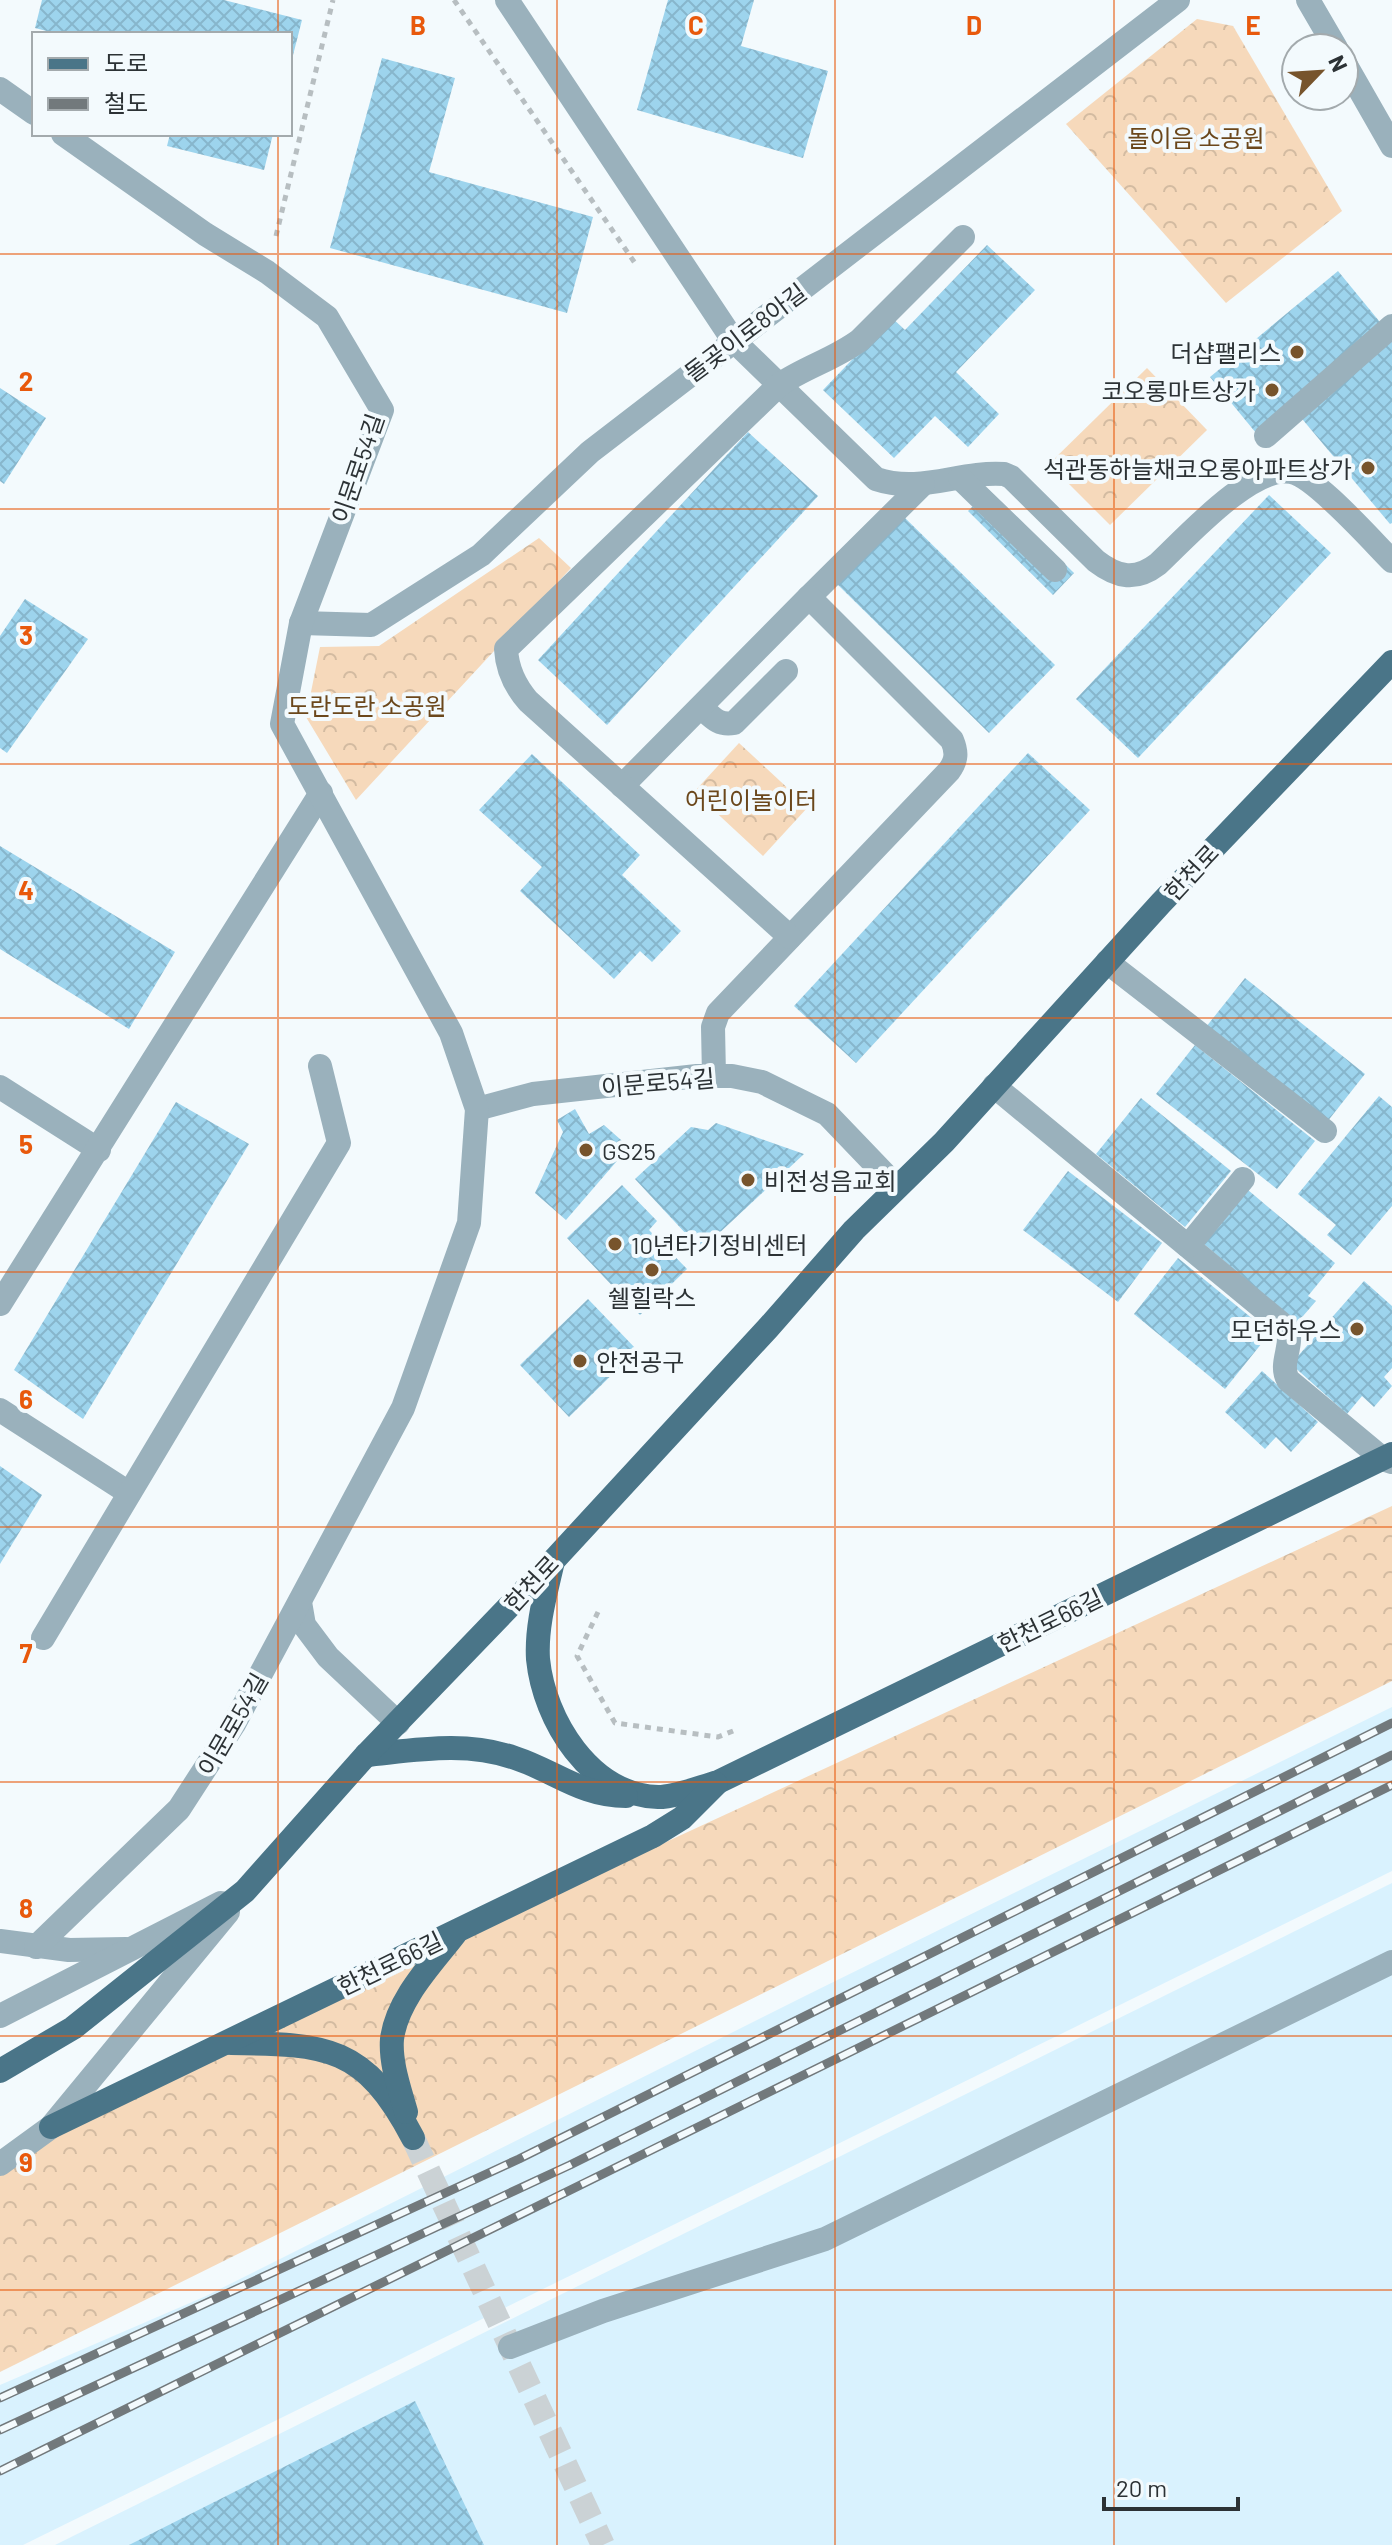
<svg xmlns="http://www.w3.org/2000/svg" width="1392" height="2545" font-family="Barlow,'Noto Sans KR',sans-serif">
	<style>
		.built { fill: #d9f2fe }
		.forest { fill: url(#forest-crowns) }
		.building { fill: url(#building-cross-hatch) }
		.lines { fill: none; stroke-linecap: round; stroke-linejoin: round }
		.minor-tunnel { stroke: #cbd2d5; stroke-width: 24; stroke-dasharray: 24 12; stroke-linecap: butt }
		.path { stroke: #b7bec1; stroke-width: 5; stroke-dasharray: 6 6; stroke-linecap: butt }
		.minor { stroke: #9ab1bc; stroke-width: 24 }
		.major { stroke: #4a7588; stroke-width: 24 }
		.rail-casing { stroke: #72797c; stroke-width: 9 }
		.rail { stroke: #f3fafd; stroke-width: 6; stroke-dasharray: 18; stroke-linecap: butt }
		.grid { fill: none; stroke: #e8590c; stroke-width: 2; stroke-opacity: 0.55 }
		.poi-dot { fill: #77542c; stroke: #f3fafd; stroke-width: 3 }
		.labels { text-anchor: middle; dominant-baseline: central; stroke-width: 8; stroke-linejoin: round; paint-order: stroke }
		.park-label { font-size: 24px; fill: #6b471b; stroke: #f3fafd }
		.street-label { font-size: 24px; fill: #2c3235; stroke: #f3fafd }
		.poi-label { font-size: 24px; fill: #2c3235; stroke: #f3fafd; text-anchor: end }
		.grid-label { font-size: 26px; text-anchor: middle; font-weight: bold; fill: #e8590c; stroke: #f3fafd; stroke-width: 8; stroke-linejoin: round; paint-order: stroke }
	</style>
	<defs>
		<pattern id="forest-crowns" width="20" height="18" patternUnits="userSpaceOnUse" patternTransform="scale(2)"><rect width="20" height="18" fill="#f6d9bb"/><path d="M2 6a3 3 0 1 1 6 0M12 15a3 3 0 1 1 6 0" fill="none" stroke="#d3bba1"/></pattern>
		<pattern id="building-cross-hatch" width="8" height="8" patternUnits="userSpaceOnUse" patternTransform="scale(2)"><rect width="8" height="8" fill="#9dd4ed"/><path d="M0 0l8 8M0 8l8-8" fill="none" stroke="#87b6cc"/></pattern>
	</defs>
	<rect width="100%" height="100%" fill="#f3fafd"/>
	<g class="built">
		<polygon points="1392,1707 1392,1871 23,2545 0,2545 0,2385 206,2296 807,1995"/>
		<polygon points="1392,1883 1392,2545 55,2545"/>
	</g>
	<g class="forest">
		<polygon points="1197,19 1233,26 1342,211 1226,303 1066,124"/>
		<polygon points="1147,368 1207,430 1110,525 1049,464"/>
		<polygon points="539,538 571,568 356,800 306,717 320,647 379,646"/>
		<polygon points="739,743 808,807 763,856 694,792"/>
		<polygon points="1392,1506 1392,1681 0,2372 0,2163 478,1929"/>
	</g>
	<g class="building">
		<polygon points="42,0 224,0 302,20 291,63 290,34 58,34 35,28"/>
		<polygon points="668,0 754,0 741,46 828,71 803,158 637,110"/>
		<polygon points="382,58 455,78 429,172 593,217 567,313 330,248"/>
		<polygon points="170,134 273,134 264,170 167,146"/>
		<polygon points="987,245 1035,290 956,372 999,414 968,447 935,416 894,458 823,390 892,318 905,330"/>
		<polygon points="1338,271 1384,327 1256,433 1210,377"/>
		<polygon points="1392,338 1392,523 1390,524 1298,414"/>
		<polygon points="0,388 46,418 4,484 0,481"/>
		<polygon points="748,432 818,496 607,725 538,660"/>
		<polygon points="989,490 1074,573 1053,595 968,511"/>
		<polygon points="1269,495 1331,553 1138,758 1076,699"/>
		<polygon points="902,515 1055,665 989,733 836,583"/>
		<polygon points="25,599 88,639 7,753 0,748 0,636"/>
		<polygon points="1028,753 1090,810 856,1063 794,1006"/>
		<polygon points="532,754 640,855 622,875 681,931 652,962 640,951 614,979 520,891 542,867 479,810"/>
		<polygon points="0,846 175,952 129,1029 0,949"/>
		<polygon points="1245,978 1365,1074 1327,1122 1206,1027"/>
		<polygon points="1195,1045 1315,1141 1277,1189 1156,1094"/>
		<polygon points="1379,1096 1392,1107 1392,1206 1351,1255 1327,1235 1336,1225 1298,1194"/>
		<polygon points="1141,1098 1231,1171 1185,1227 1096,1154"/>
		<polygon points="176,1102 249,1144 83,1419 14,1370"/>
		<polygon points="575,1109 589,1134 604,1125 629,1147 566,1220 535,1193 563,1132 557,1120"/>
		<polygon points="716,1123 804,1154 701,1250 635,1179 691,1127 708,1130"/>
		<polygon points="1068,1171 1162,1243 1118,1302 1023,1230"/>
		<polygon points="622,1185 657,1221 649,1230 687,1269 640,1315 567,1238"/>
		<polygon points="1248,1190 1335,1263 1308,1296 1316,1301 1297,1323 1204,1244"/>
		<polygon points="1178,1258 1270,1333 1225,1389 1134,1314"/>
		<polygon points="1364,1281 1392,1306 1392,1368 1384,1377 1392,1386 1374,1407 1362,1396 1347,1414 1291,1364"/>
		<polygon points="588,1299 637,1350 569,1417 520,1365"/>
		<polygon points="1262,1371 1318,1422 1291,1452 1276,1437 1265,1449 1225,1412"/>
		<polygon points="0,1466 42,1495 0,1564"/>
		<polygon points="415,2401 484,2545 129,2545"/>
	</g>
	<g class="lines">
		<polyline class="minor-tunnel" points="413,2138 603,2545"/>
		<g class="path">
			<polyline points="454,0 637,266"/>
			<polyline points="276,236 333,0"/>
			<polyline points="598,1612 577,1656 615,1723 718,1737 738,1729"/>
		</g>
		<g class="minor">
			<path d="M507,0L733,340L876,479C921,494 959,471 1004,474L1011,477L1096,561C1118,578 1136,581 1158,564C1186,538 1251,465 1291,472C1315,476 1372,541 1392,561"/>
			<polyline points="1308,0 1336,48"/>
			<polyline points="1344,62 1392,146"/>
			<polyline points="0,89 34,113"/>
			<polyline points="1266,436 1392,326"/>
			<polyline points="960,478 1055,570"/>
			<polyline points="809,597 923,484"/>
			<polyline points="301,623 371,625 481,555 590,452 1178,0"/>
			<path d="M701,707C712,717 718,726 734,723L786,671"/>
			<path d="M622,786L809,597L952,740C957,752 957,760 949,771L718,1013L713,1027L714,1076"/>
			<path d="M790,937L528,701C515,686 507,668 506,649L779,385C805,367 835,359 860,340L963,237"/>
			<polyline points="1107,962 1325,1131"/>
			<path d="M994,1086L1288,1329C1293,1348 1279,1363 1288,1380L1383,1459L1392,1462"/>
			<polyline points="0,1087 99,1150"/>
			<polyline points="477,1109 533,1094 697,1076 732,1076 762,1082 827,1114 897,1187"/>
			<polyline points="1188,1246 1243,1179"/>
			<polyline points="0,1304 321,793"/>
			<polyline points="0,1410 129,1493"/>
			<polyline points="300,1602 304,1625 328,1657 398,1723"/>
			<polyline points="43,1638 339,1143 320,1066"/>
			<polyline points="0,1941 69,1950 126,1949"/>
			<polyline points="36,1947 179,1809 234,1724 403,1408 469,1223 477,1109 451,1033 282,724 301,623 382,410 327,317 267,272 205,234 63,134"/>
			<polyline points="0,2016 221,1903"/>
			<polyline points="0,2164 51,2127 228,1912"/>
			<polyline points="510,2347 603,2311 825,2239 1392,1962"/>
		</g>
		<g class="major">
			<path d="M553,1561C546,1592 536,1626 538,1659C544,1720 590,1795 658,1797C676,1797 700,1787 718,1782L1392,1454"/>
			<path d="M366,1755C417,1750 465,1741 515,1758C555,1771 581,1796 626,1796"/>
			<path d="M231,2043C327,2044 365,2046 413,2138"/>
			<polyline points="0,2071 73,2028 245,1891 366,1755 553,1561 768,1328 854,1230 944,1142 1161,903 1392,662"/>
			<path d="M406,2112C400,2090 390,2063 392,2039C397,1999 432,1964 455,1934"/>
			<polyline points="51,2127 653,1836 682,1818 716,1784"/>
		</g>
		<defs>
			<g id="rail">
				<polyline points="0,2398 519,2159 1392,1723"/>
				<polyline points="0,2430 570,2165 1392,1755"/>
				<polyline points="0,2471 1392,1785"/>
			</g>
		</defs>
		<use href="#rail" class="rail-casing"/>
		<use href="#rail" class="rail"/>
	</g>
	<path class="grid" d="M278,0V34M557,0V2545M835,0V2545M1114,0V2545M278,134V2545M0,254H1392M0,509H1392M0,764H1392M0,1018H1392M0,1272H1392M0,1527H1392M0,1782H1392M0,2036H1392M0,2290H1392"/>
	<g class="poi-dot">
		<circle cx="1297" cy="352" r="8"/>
		<circle cx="1272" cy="390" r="8"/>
		<circle cx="1368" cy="468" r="8"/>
		<circle cx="586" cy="1150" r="8"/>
		<circle cx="748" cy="1180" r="8"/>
		<circle cx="615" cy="1244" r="8"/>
		<circle cx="652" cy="1270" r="8"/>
		<circle cx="1357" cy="1329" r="8"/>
		<circle cx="580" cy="1361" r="8"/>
	</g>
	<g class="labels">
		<g class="park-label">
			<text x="1196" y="137">돌이음 소공원</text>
			<text x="367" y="705">도란도란 소공원</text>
			<text x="751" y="799">어린이놀이터</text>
		</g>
		<g class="street-label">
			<text transform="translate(745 332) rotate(-37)">돌곶이로8아길</text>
			<text transform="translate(357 468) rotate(-71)">이문로54길</text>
			<text transform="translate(1191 872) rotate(-47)">한천로</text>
			<text transform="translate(658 1082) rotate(-5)">이문로54길</text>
			<text transform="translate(531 1583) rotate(-47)">한천로</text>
			<text transform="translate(1050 1620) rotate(-26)">한천로66길</text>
			<text transform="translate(232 1724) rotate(-60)">이문로54길</text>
			<text transform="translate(390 1963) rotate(-26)">한천로66길</text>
		</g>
		<g class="poi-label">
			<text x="1281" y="352">더샵팰리스</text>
			<text x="1256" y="390">코오롱마트상가</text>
			<text x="1352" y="468">석관동하늘채코오롱아파트상가</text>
			<text x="602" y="1150" text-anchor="start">GS25</text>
			<text x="764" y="1180" text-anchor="start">비전성음교회</text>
			<text x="631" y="1244" text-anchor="start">10년타기정비센터</text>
			<text x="652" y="1297" text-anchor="middle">쉘힐락스</text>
			<text x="1341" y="1329">모던하우스</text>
			<text x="596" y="1361" text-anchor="start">안전공구</text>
		</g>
	</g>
	<g class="grid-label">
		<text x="418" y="35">B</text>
		<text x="696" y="35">C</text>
		<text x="974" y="35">D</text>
		<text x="1253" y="35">E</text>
		<text x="26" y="391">2</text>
		<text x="26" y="645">3</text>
		<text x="26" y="900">4</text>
		<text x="26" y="1154">5</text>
		<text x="26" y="1409">6</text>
		<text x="26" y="1663">7</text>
		<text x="26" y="1918">8</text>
		<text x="26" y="2172">9</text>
	</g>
	<rect x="32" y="32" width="260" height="104" fill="#f3fafd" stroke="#a3aaad" stroke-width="2"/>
	<rect x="48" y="58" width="40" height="12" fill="#4a7588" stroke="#a3aaad" stroke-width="2"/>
	<text x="104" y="72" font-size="24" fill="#2c3235">도로</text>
	<rect x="48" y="98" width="40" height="12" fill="#72797c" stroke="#a3aaad" stroke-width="2"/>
	<text x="104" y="112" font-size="24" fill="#2c3235">철도</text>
	<g transform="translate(1320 72) rotate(65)"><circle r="38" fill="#f3fafd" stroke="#a3aaad" stroke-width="2"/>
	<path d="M0-6L14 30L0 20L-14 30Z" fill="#77542c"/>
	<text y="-12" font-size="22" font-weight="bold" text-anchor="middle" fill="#2c3235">N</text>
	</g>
	<path d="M1104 2497v12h134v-12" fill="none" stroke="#2c3235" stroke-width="4"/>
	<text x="1116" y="2497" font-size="24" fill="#2c3235" stroke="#f3fafd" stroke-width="6" paint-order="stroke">20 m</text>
</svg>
